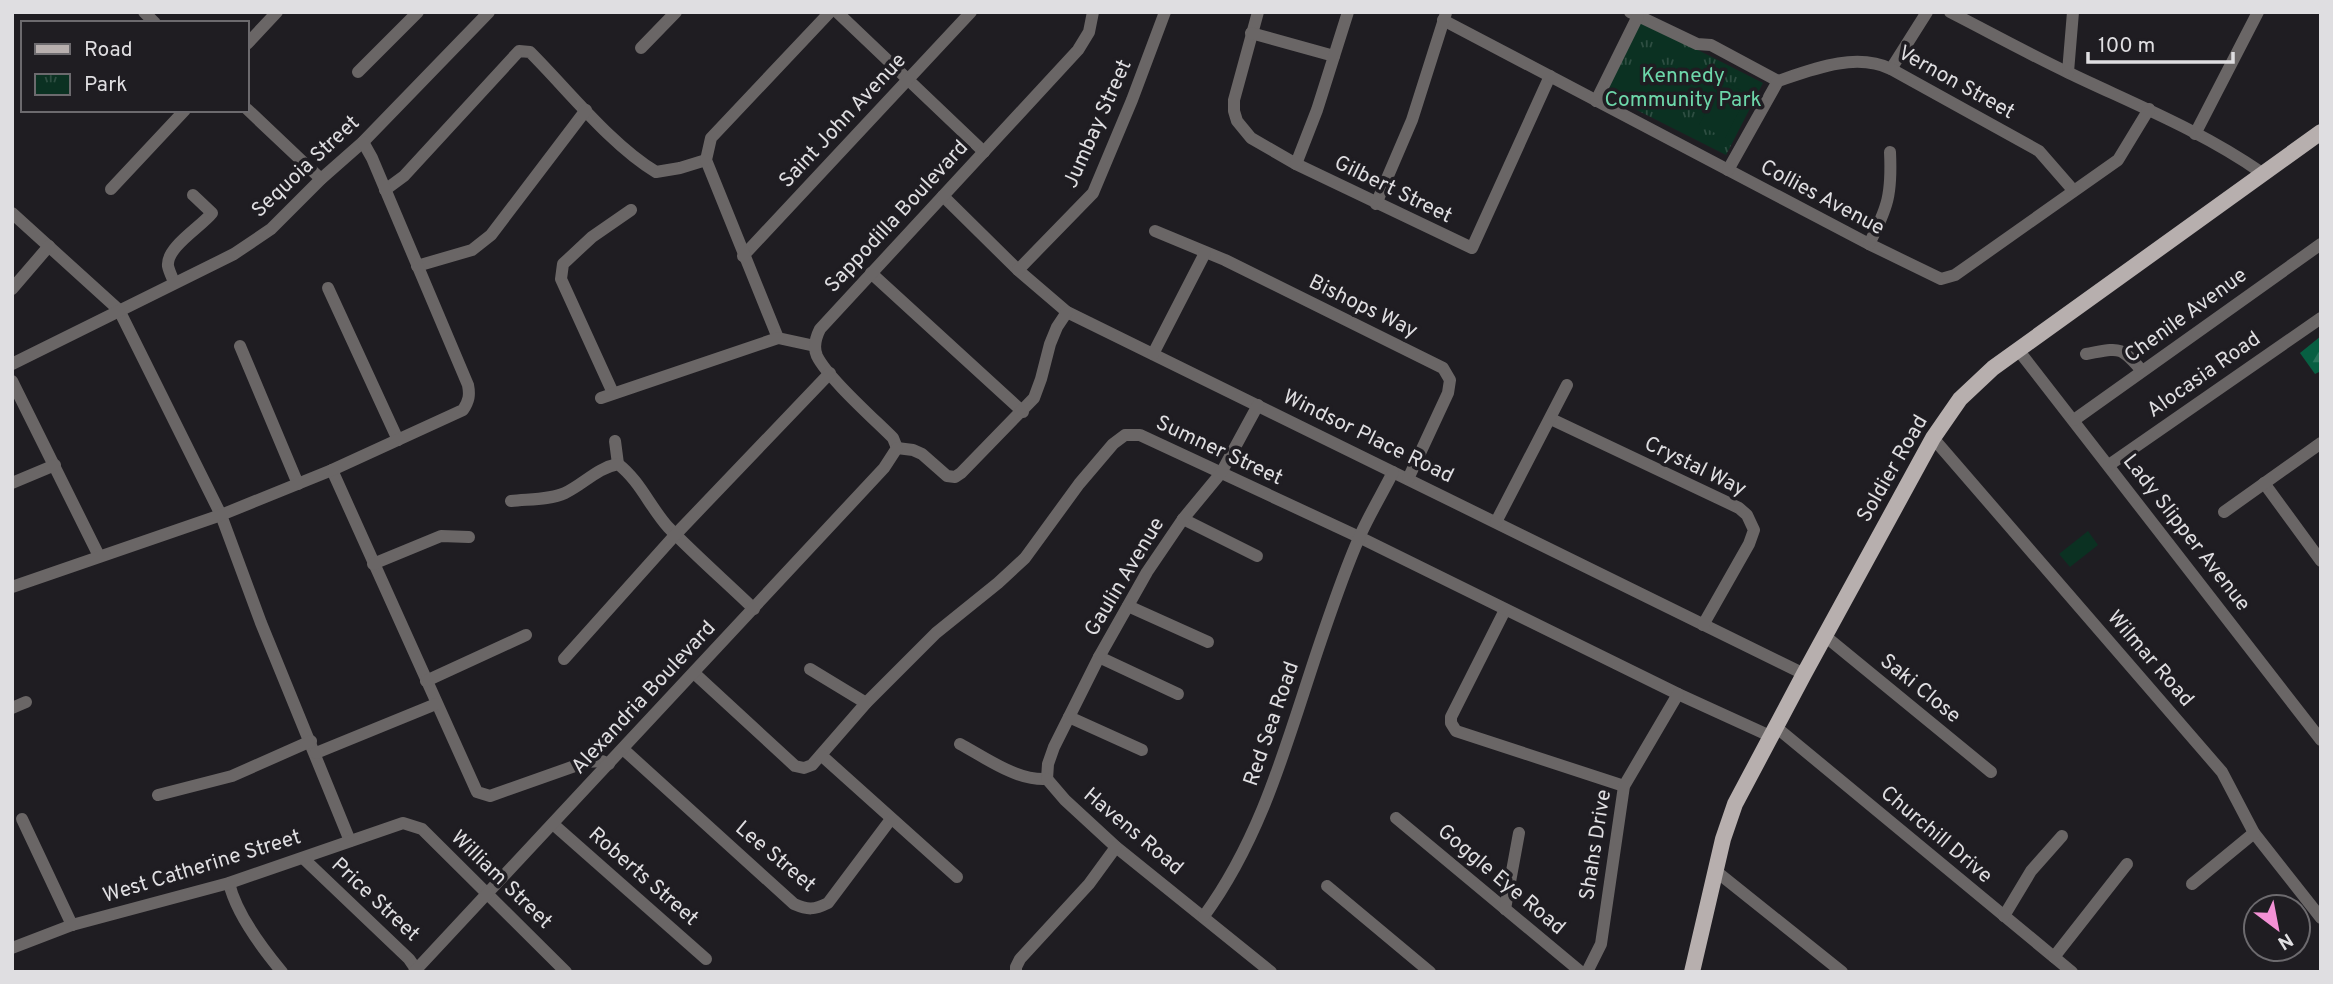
<svg xmlns="http://www.w3.org/2000/svg" width="2333" height="984" font-family="Overpass,sans-serif">
	<style>
		.forest { fill: url(#forest-firs) }
		.park { fill: url(#park-tufts) }
		.pitch { fill: #0b3122 }
		.lines { fill: none; stroke-linecap: round; stroke-linejoin: round }
		.minor { stroke: #6a6666; stroke-width: 12 }
		.major { stroke: #b7afae; stroke-width: 16 }
		.labels { text-anchor: middle; dominant-baseline: central; stroke-width: 7; stroke-linejoin: round; paint-order: stroke }
		.park-label { font-size: 21px; fill: #6dd7aa; stroke: #1f1d22 }
		.street-label { font-size: 21px; fill: #dfdee1; stroke: #1f1d22 }
	</style>
	<defs>
		<pattern id="forest-firs" width="22" height="20" patternUnits="userSpaceOnUse" patternTransform="scale(1.75)"><rect width="22" height="20" fill="#075f42"/><path d="M5 1l3.5 6h-7zM16 11l3.5 6h-7z" fill="#2b765d"/></pattern>
		<pattern id="park-tufts" width="24" height="20" patternUnits="userSpaceOnUse" patternTransform="scale(1.75)"><rect width="24" height="20" fill="#0b3122"/><path d="M3 7l-1-3M5 7V3M7 7l1-3M15 17l-1-3M17 17v-4M19 17l1-3" fill="none" stroke="#2e4e42"/></pattern>
	</defs>
	<rect width="100%" height="100%" fill="#1f1d22"/>
	<polygon class="forest" points="2321,336 2321,371 2315,374 2300,353"/>
	<polygon class="park" points="1641,21 1763,83 1726,155 1603,93"/>
	<g class="pitch">
		<polygon points="1722,80 1748,94 1725,138 1699,125"/>
		<polygon points="2088,531 2098,545 2070,567 2059,554"/>
	</g>
	<g class="lines">
		<g class="minor">
			<polyline points="144,12 155,23"/>
			<polyline points="837,12 984,152"/>
			<polyline points="1258,12 1234,100 1234,111 1237,121 1251,138 1296,164 1472,248 1550,76"/>
			<polyline points="1630,12 1697,44 1711,45 1778,81"/>
			<path d="M1950,12C1989,32 2029,54 2069,73C2134,104 2202,131 2262,173"/>
			<polyline points="1443,20 1869,244 1941,279 1955,275 2118,160 2149,109"/>
			<polyline points="1251,33 1334,56"/>
			<polyline points="247,44 277,12"/>
			<polyline points="641,48 676,12"/>
			<polyline points="1891,69 1927,12"/>
			<polyline points="358,72 418,12"/>
			<polyline points="2068,72 2073,12"/>
			<polyline points="1596,101 1638,16"/>
			<polyline points="247,109 321,179"/>
			<polyline points="2195,134 2258,12"/>
			<polyline points="1296,164 1317,110 1348,12"/>
			<path d="M1728,170L1778,81C1813,69 1856,52 1891,69L2039,151L2073,190"/>
			<polyline points="111,189 185,110"/>
			<path d="M385,190L404,176L519,51L530,52C568,90 611,145 656,172L680,168L706,160"/>
			<polyline points="943,196 1018,270 1067,312 1804,674"/>
			<polyline points="1376,204 1412,120 1446,13"/>
			<polyline points="12,213 119,310 221,515 261,623 350,841"/>
			<polyline points="1155,231 1225,260 1443,368 1450,380 1448,393 1408,479"/>
			<path d="M1869,244C1888,207 1892,194 1890,152"/>
			<polyline points="743,256 971,12"/>
			<polyline points="417,266 472,250 491,235 586,110"/>
			<polyline points="1018,270 1093,193 1132,100 1165,12"/>
			<polyline points="871,273 1023,412"/>
			<path d="M174,282C172,277 169,271 168,266C166,247 201,227 212,213L193,195"/>
			<polyline points="328,288 398,440"/>
			<polyline points="12,289 49,246"/>
			<polyline points="778,338 706,160 711,138 830,12"/>
			<polyline points="240,346 298,484"/>
			<polyline points="2019,351 2321,740"/>
			<polyline points="1153,354 1205,253"/>
			<path d="M2086,354C2120,348 2120,345 2142,371"/>
			<polyline points="12,364 234,254 271,229 321,179 363,142 489,12"/>
			<polyline points="12,381 99,556"/>
			<polyline points="613,393 561,279 563,264 592,237 631,210"/>
			<polyline points="601,398 778,338 815,346"/>
			<polyline points="1551,419 1739,508 1747,515 1754,530 1749,544 1703,625"/>
			<polyline points="2074,420 2321,244"/>
			<polyline points="1933,438 2222,772 2254,833 2321,918"/>
			<polyline points="615,441 618,464"/>
			<path d="M897,448L893,438C874,419 827,377 817,356C813,347 816,337 820,329L1078,50L1089,32L1093,12"/>
			<polyline points="897,448 913,450 922,454 947,476 955,477 961,473 1034,398 1041,379 1050,344 1057,327 1067,312"/>
			<polyline points="2109,465 2321,318"/>
			<polyline points="332,470 477,792 490,796 586,762 602,761 609,764"/>
			<polyline points="12,483 55,465"/>
			<polyline points="2264,483 2321,561"/>
			<path d="M511,501C528,499 550,500 565,493C584,484 597,468 618,464C640,481 650,507 668,527C695,555 726,582 754,609"/>
			<polyline points="2224,512 2321,443"/>
			<polyline points="1183,519 1257,556"/>
			<polyline points="1496,522 1567,385"/>
			<polyline points="373,564 441,536 469,537"/>
			<path d="M12,587L221,515L332,470L463,410C469,401 470,395 468,385L372,158L363,142"/>
			<polyline points="1128,606 1208,642"/>
			<polyline points="1505,610 1451,717 1451,723 1456,731 1624,786"/>
			<polyline points="1825,636 1991,772"/>
			<polyline points="1099,657 1178,694"/>
			<polyline points="564,659 676,534 830,373"/>
			<polyline points="810,669 866,703"/>
			<polyline points="694,673 795,766 804,768 812,765 866,703 936,633 998,583 1025,558 1079,484 1113,444 1125,435 1140,435 1359,537 1678,694 1770,736"/>
			<polyline points="426,681 526,635"/>
			<polyline points="12,708 26,702"/>
			<polyline points="1069,717 1142,750"/>
			<polyline points="1776,727 2072,972"/>
			<path d="M960,744C986,758 1017,781 1047,779"/>
			<path d="M623,749L794,904C808,910 814,910 828,903L891,819"/>
			<polyline points="316,753 436,704"/>
			<polyline points="821,755 957,877"/>
			<polyline points="1047,779 1048,764 1054,747 1099,657 1147,572 1183,519 1221,473 1258,405"/>
			<polyline points="1047,779 1065,800 1116,847 1271,972"/>
			<polyline points="158,795 232,776 311,741"/>
			<polyline points="1396,818 1581,972"/>
			<polyline points="22,819 72,925"/>
			<polyline points="553,824 706,959"/>
			<polyline points="303,858 409,959 418,972"/>
			<polyline points="1717,872 1842,972"/>
			<path d="M229,883C236,913 262,948 282,972"/>
			<polyline points="2192,884 2254,833"/>
			<polyline points="1327,886 1430,972"/>
			<polyline points="1505,909 1519,833"/>
			<path d="M1204,916C1264,834 1288,737 1320,643C1332,608 1344,572 1359,538C1369,515 1382,494 1393,472"/>
			<polyline points="2004,916 2031,871 2062,836"/>
			<polyline points="12,948 72,925 229,883 403,823 422,829 566,972"/>
			<polyline points="2054,957 2127,864"/>
			<polyline points="414,972 884,468 897,448"/>
			<polyline points="1016,972 1016,967 1020,959 1089,884 1116,847"/>
			<polyline points="1587,972 1601,944 1624,786 1678,694"/>
		</g>
		<polyline class="major" points="1692,972 1723,839 1735,804 1804,674 1933,438 1960,399 1993,368 2321,132"/>
	</g>
	<g class="labels">
		<g class="park-label">
			<text x="1683" y="76">Kennedy<tspan x="1683" dy="24">Community Park</tspan></text>
		</g>
		<g class="street-label">
			<text transform="translate(1956 83) rotate(29)">Vernon Street</text>
			<text transform="translate(843 121) rotate(-47)">Saint John Avenue</text>
			<text transform="translate(1098 124) rotate(-66)">Jumbay Street</text>
			<text transform="translate(306 167) rotate(-43)">Sequoia Street</text>
			<text transform="translate(1393 190) rotate(26)">Gilbert Street</text>
			<text transform="translate(1822 198) rotate(28)">Collies Avenue</text>
			<text transform="translate(897 217) rotate(-47)">Sappodilla Boulevard</text>
			<text transform="translate(1363 307) rotate(26)">Bishops Way</text>
			<text transform="translate(2186 316) rotate(-36)">Chenile Avenue</text>
			<text transform="translate(2204 375) rotate(-35)">Alocasia Road</text>
			<text transform="translate(1368 437) rotate(26)">Windsor Place Road</text>
			<text transform="translate(1219 451) rotate(25)">Sumner Street</text>
			<text transform="translate(1695 467) rotate(26)">Crystal Way</text>
			<text transform="translate(1893 469) rotate(-60)">Soldier Road</text>
			<text transform="translate(2186 533) rotate(52)">Lady Slipper Avenue</text>
			<text transform="translate(1125 577) rotate(-59)">Gaulin Avenue</text>
			<text transform="translate(2150 659) rotate(49)">Wilmar Road</text>
			<text transform="translate(1920 689) rotate(39)">Saki Close</text>
			<text transform="translate(644 698) rotate(-47)">Alexandria Boulevard</text>
			<text transform="translate(1272 724) rotate(-71)">Red Sea Road</text>
			<text transform="translate(1133 832) rotate(40)">Havens Road</text>
			<text transform="translate(1936 835) rotate(40)">Churchill Drive</text>
			<text transform="translate(1596 845) rotate(-81)">Shahs Drive</text>
			<text transform="translate(775 857) rotate(40)">Lee Street</text>
			<text transform="translate(202 867) rotate(-17)">West Catherine Street</text>
			<text transform="translate(643 877) rotate(41)">Roberts Street</text>
			<text transform="translate(501 880) rotate(44)">William Street</text>
			<text transform="translate(1501 880) rotate(40)">Goggle Eye Road</text>
			<text transform="translate(375 900) rotate(43)">Price Street</text>
		</g>
	</g>
	<rect width="2333" height="984" fill="none" stroke="#dfdee1" stroke-width="28"/>
	<rect x="21" y="21" width="228" height="91" fill="#1f1d22" stroke="#6c6a6e" stroke-width="2"/>
	<rect x="35" y="44" width="35" height="10" fill="#b7afae" stroke="#6c6a6e" stroke-width="2"/>
	<text x="84" y="56" font-size="21" fill="#dfdee1">Road</text>
	<rect x="35" y="74" width="35" height="21" fill="url(#park-tufts)" stroke="#6c6a6e" stroke-width="2"/>
	<text x="84" y="91" font-size="21" fill="#dfdee1">Park</text>
	<g transform="translate(2277 928) rotate(148)"><circle r="33" fill="#1f1d22" stroke="#6c6a6e" stroke-width="2"/>
	<path d="M0-5L12 26L0 18L-12 26Z" fill="#f391d5"/>
	<text y="-10" font-size="19" font-weight="bold" text-anchor="middle" fill="#dfdee1">N</text>
	</g>
	<path d="M2088 52v10h145v-10" fill="none" stroke="#dfdee1" stroke-width="3.5"/>
	<text x="2098" y="52" font-size="21" fill="#dfdee1" stroke="#1f1d22" stroke-width="5" paint-order="stroke">100 m</text>
</svg>
